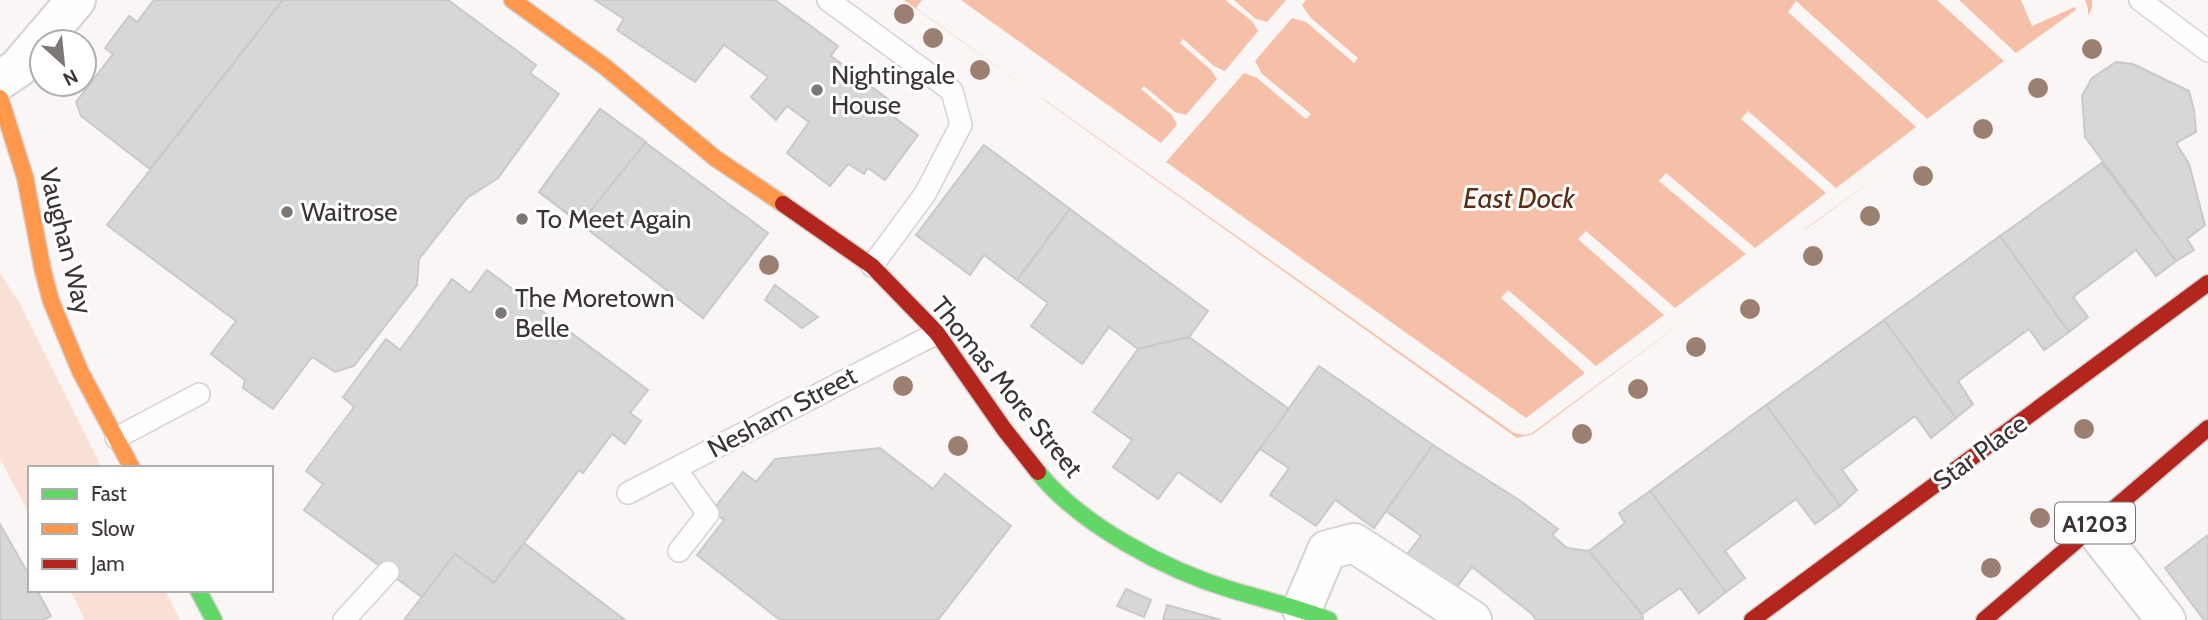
<svg xmlns="http://www.w3.org/2000/svg" width="2208" height="620" font-family="Cabin,sans-serif">
	<style>
		.green { fill: #fadfd5 }
		.water { fill: #f6bfa7 }
		.pier { fill: #faf6f5 }
		.building { fill: #d7d7d9; stroke: #c9c9cb; stroke-width: 2 }
		.lines { fill: none; stroke-linecap: round; stroke-linejoin: round }
		.lane-casing { stroke: #d6d2d0; stroke-width: 24 }
		.street-casing { stroke: #d6d2d0; stroke-width: 42 }
		.fast-casing { stroke: #d6d2d0; stroke-width: 19 }
		.slow-casing { stroke: #d6d2d0; stroke-width: 19 }
		.jam-casing { stroke: #d6d2d0; stroke-width: 19 }
		.lane { stroke: #fefefe; stroke-width: 21 }
		.street { stroke: #fefefe; stroke-width: 38 }
		.fast { stroke: #63d668; stroke-width: 16 }
		.slow { stroke: #ff974d; stroke-width: 16 }
		.jam { stroke: #b3261e; stroke-width: 16 }
		.tree { fill: #9b8072 }
		.poi-dot { fill: #7d7876; stroke: #fff; stroke-width: 2.5 }
		.labels { text-anchor: middle; dominant-baseline: central; stroke-width: 6; stroke-linejoin: round; paint-order: stroke }
		.shield { fill: #fff; stroke: #757170; stroke-width: 2 }
		.shield-label { font-size: 24px; font-weight: bold; fill: #3a3432 }
		.poi-label { font-size: 26px; fill: #3a3432; stroke: #fff; text-anchor: start }
		.street-label { font-size: 26px; fill: #3a3432; stroke: #fff }
		.water-label { font-size: 28px; font-style: italic; fill: #5c2c14; stroke: #fff }
	</style>
	<rect width="100%" height="100%" fill="#faf6f5"/>
	<g class="green">
		<polygon points="0,273 20,304 102,468 30,468 30,515 0,459"/>
		<polygon points="70,590 165,590 180,620 85,620"/>
	</g>
	<path class="water" d="M904,0H2092C2093,11 2088,16 2081,23L1533,434L1517,438Z"/>
	<polygon class="pier" points="922,0 961,0 1161,143 1177,125 1172,115 1141,89 1144,86 1175,112 1186,115 1217,79 1211,70 1180,43 1183,39 1214,66 1225,71 1258,31 1253,22 1225,0 1234,0 1256,19 1267,22 1286,0 1306,0 1302,5 1311,18 1358,58 1354,63 1306,22 1292,18 1255,61 1262,74 1311,114 1306,119 1257,78 1244,73 1166,162 1526,418 1585,373 1501,298 1508,290 1596,366 1664,315 1578,239 1586,231 1675,308 1746,254 1659,181 1666,173 1755,248 1826,193 1741,119 1748,111 1836,188 1916,127 1788,12 1796,1 1927,119 2004,61 1937,0 1959,0 2016,53 2076,10 2075,7 2032,26 2021,0 2085,0 2088,9 2088,18 2084,24 1801,232 1821,219 1822,221 1749,276 1744,280 1742,278 1532,433 1524,435 1514,433 1042,98 1039,101 1025,91 1027,88 916,8"/>
	<g class="building">
		<polygon points="154,0 283,0 150,169 81,116 76,102 113,54 105,48 129,16 137,22"/>
		<polygon points="283,0 448,0 536,65 530,73 559,94 498,178 467,198 419,259 417,285 354,366 335,372 312,357 273,409 243,388 245,380 211,354 236,321 107,225"/>
		<polygon points="595,0 775,0 838,46 831,56 897,106 890,114 918,135 885,180 868,168 864,174 848,164 830,186 787,153 809,122 787,106 776,120 751,97 768,77 724,45 695,82 617,30 624,19"/>
		<polygon points="2116,62 2133,64 2189,91 2194,110 2196,132 2176,143 2189,164 2205,225 2187,239 2194,250 2176,261 2085,137 2082,96 2092,78"/>
		<polygon points="600,109 768,233 703,318 539,192"/>
		<polygon points="600,109 646,142 581,223 539,192"/>
		<polygon points="984,145 1070,209 1017,280 984,255 970,275 916,235"/>
		<polygon points="2102,163 2176,261 2156,276 2136,250 2073,297 2088,317 2069,332 2000,236"/>
		<polygon points="1070,209 1208,311 1189,337 1138,349 1109,327 1082,364 1031,326 1048,303 1017,280"/>
		<polygon points="2000,236 2069,332 2044,350 2029,329 1958,381 1973,404 1956,418 1884,320"/>
		<polygon points="487,270 648,390 630,413 641,421 625,444 612,434 583,473 579,470 494,583 455,554 422,597 304,510 323,484 306,471 354,407 343,397 386,339 400,350 452,279 470,293"/>
		<polygon points="775,285 818,317 802,328 765,300"/>
		<polygon points="1884,320 1956,418 1931,438 1915,416 1842,470 1857,490 1840,506 1766,405"/>
		<polygon points="1189,337 1289,409 1221,502 1178,472 1158,499 1113,467 1132,440 1093,412 1138,349"/>
		<polygon points="1319,366 1433,445 1374,528 1335,500 1316,526 1270,495 1289,468 1260,449"/>
		<polygon points="1766,405 1840,506 1815,524 1796,499 1725,551 1745,578 1726,592 1650,491"/>
		<polygon points="1433,445 1519,500 1558,529 1552,535 1567,548 1589,551 1642,614 1643,620 1536,620 1532,614 1472,567 1450,596 1402,561 1421,536 1386,511"/>
		<polygon points="880,448 933,489 945,474 1011,526 938,620 780,620 697,555 724,520 712,511 743,472 756,482 775,459"/>
		<polygon points="1650,491 1726,592 1699,613 1680,588 1642,614 1589,551 1625,523 1619,513"/>
		<polygon points="0,524 30,577 30,590 37,590 51,616 43,620 0,620"/>
		<polygon points="2208,535 2208,620 2204,620 2165,568"/>
		<polygon points="524,543 625,620 404,620 455,554 494,583"/>
		<polygon points="1126,589 1151,600 1144,617 1117,606"/>
		<polygon points="1167,605 1221,620 1163,620"/>
	</g>
	<g class="lines">
		<defs>
			<g id="lane">
				<polyline points="828,0 952,91 961,125 925,194 872,266"/>
				<polyline points="2140,0 2208,51"/>
				<polyline points="116,438 199,394"/>
				<polyline points="676,469 708,514 679,551"/>
				<polyline points="628,493 937,333"/>
				<polyline points="344,620 388,572"/>
			</g>
			<g id="street">
				<polyline points="0,80 18,68 76,0"/>
				<polyline points="2092,526 2166,620"/>
				<polyline points="1302,609 1327,550 1354,543 1472,620"/>
			</g>
			<g id="fast">
				<path d="M1038,472C1080,525 1168,571 1232,590C1265,600 1297,607 1329,620"/>
				<polyline points="198,590 214,620"/>
			</g>
			<g id="slow">
				<polyline points="512,0 604,66 715,158 783,204"/>
				<polyline points="0,98 25,177 43,271 51,301 80,371 132,468"/>
			</g>
			<g id="jam">
				<polyline points="783,204 872,266 937,333 1004,429 1038,472"/>
				<polyline points="1752,620 2208,283"/>
				<polyline points="1984,620 2208,428"/>
			</g>
		</defs>
		<use href="#lane" class="lane-casing"/>
		<use href="#street" class="street-casing"/>
		<use href="#fast" class="fast-casing"/>
		<use href="#slow" class="slow-casing"/>
		<use href="#jam" class="jam-casing"/>
		<use href="#lane" class="lane"/>
		<use href="#street" class="street"/>
		<use href="#fast" class="fast"/>
		<use href="#slow" class="slow"/>
		<use href="#jam" class="jam"/>
	</g>
	<g class="tree">
		<circle cx="904" cy="14" r="10"/>
		<circle cx="933" cy="38" r="10"/>
		<circle cx="2092" cy="49" r="10"/>
		<circle cx="980" cy="70" r="10"/>
		<circle cx="2038" cy="88" r="10"/>
		<circle cx="1983" cy="129" r="10"/>
		<circle cx="1923" cy="176" r="10"/>
		<circle cx="1870" cy="216" r="10"/>
		<circle cx="1813" cy="256" r="10"/>
		<circle cx="769" cy="265" r="10"/>
		<circle cx="1750" cy="309" r="10"/>
		<circle cx="1696" cy="347" r="10"/>
		<circle cx="903" cy="386" r="10"/>
		<circle cx="1638" cy="389" r="10"/>
		<circle cx="2084" cy="429" r="10"/>
		<circle cx="1582" cy="434" r="10"/>
		<circle cx="958" cy="446" r="10"/>
		<circle cx="2040" cy="518" r="10"/>
		<circle cx="1991" cy="568" r="10"/>
	</g>
	<g class="poi-dot">
		<circle cx="817" cy="90" r="7"/>
		<circle cx="287" cy="212" r="7"/>
		<circle cx="522" cy="219" r="7"/>
		<circle cx="501" cy="313" r="7"/>
	</g>
	<g class="labels">
		<rect class="shield" x="2055" y="502.5" width="80" height="41" rx="5"/>
		<g class="shield-label">
			<text x="2095" y="523">A1203</text>
		</g>
		<g class="poi-label">
			<text x="831" y="75">Nightingale<tspan x="831" dy="30">House</tspan></text>
			<text x="301" y="212">Waitrose</text>
			<text x="536" y="219">To Meet Again</text>
			<text x="515" y="298">The Moretown<tspan x="515" dy="30">Belle</tspan></text>
		</g>
		<g class="street-label">
			<text transform="translate(66 241) rotate(76)">Vaughan Way</text>
			<text transform="translate(1007 387) rotate(51)">Thomas More Street</text>
			<text transform="translate(782 412) rotate(-28)">Nesham Street</text>
			<text transform="translate(1980 452) rotate(-36)">Star Place</text>
		</g>
		<g class="water-label">
			<text x="1519" y="198">East Dock</text>
		</g>
	</g>
	<rect x="28" y="466" width="245" height="126" fill="#ffffff" stroke="#b0aead" stroke-width="2"/>
	<rect x="42" y="489" width="35" height="10" fill="#63d668" stroke="#b0aead" stroke-width="2"/>
	<text x="91" y="501" font-size="21" fill="#3a3432">Fast</text>
	<rect x="42" y="524" width="35" height="10" fill="#ff974d" stroke="#b0aead" stroke-width="2"/>
	<text x="91" y="536" font-size="21" fill="#3a3432">Slow</text>
	<rect x="42" y="559" width="35" height="10" fill="#b3261e" stroke="#b0aead" stroke-width="2"/>
	<text x="91" y="571" font-size="21" fill="#3a3432">Jam</text>
	<g transform="translate(63 63) rotate(153)"><circle r="33" fill="#ffffff" stroke="#b0aead" stroke-width="2"/>
	<path d="M0-5L12 26L0 18L-12 26Z" fill="#7d7876"/>
	<text y="-10" font-size="19" font-weight="bold" text-anchor="middle" fill="#3a3432">N</text>
	</g>
</svg>
